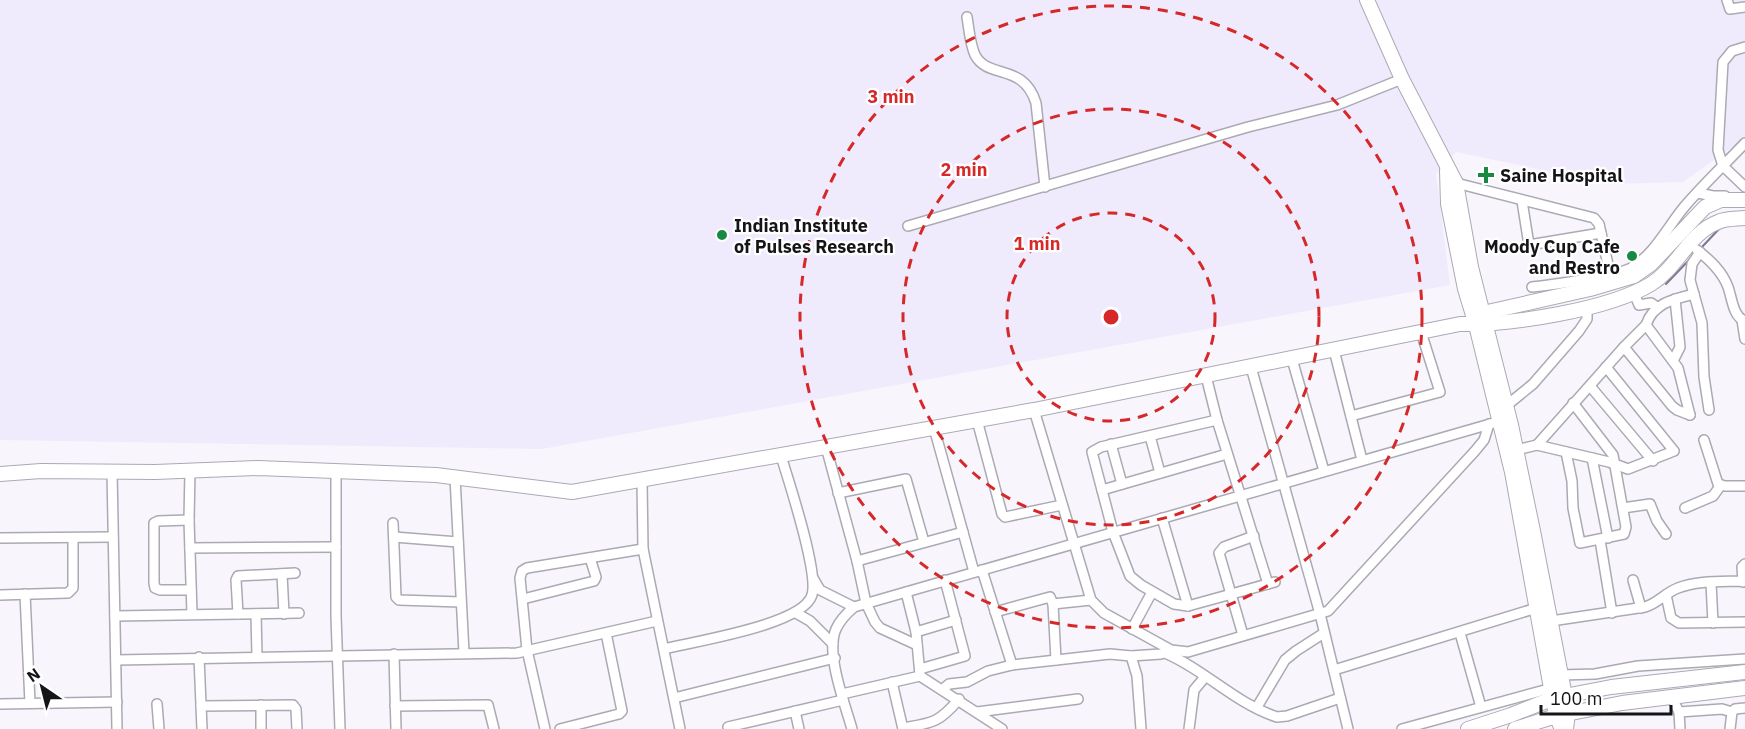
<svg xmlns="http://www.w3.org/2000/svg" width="1745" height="729" font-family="'IBM Plex Sans',sans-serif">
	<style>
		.built { fill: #f0ebfc }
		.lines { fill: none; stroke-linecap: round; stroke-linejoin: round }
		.stream { stroke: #7f7593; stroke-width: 2 }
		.street-casing { stroke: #aca9b3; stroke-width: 12 }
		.secondary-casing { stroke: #aca9b3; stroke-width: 16 }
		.street { stroke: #fff; stroke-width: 9 }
		.secondary { stroke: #fff; stroke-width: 14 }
		.ring { fill: none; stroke: #d62828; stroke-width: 3; stroke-dasharray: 10 8 }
		.poi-dot { fill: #188942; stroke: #fff; stroke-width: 2 }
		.labels { text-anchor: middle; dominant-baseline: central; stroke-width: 4.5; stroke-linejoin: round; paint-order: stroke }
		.poi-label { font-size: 18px; font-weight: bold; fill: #151417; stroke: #fff; text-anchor: start }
		.centre { fill: #d62828; stroke: #fff; stroke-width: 3 }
		.ring-label { font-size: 18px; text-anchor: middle; font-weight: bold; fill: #d62828; stroke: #fff; stroke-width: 4.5; stroke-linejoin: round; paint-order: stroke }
	</style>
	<rect width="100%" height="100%" fill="#f8f5fd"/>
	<polygon class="built" points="0,0 1745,0 1745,138 1683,182 1610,184 1456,152 1436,174 1450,285 542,449 0,440"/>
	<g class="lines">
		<g class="stream">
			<polyline points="1701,248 1720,228"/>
			<polyline points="1666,284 1691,258"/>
		</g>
		<defs>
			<g id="street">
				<polyline points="1727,0 1730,9 1745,7"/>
				<path d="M967,17C969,29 970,44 975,55C988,80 1023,62 1036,103L1045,187"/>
				<polyline points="1745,47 1732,51 1723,62 1718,150 1723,166 1745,187"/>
				<polyline points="1456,183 1594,218 1599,224 1611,278"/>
				<polyline points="1698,193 1713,196 1725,196"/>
				<polyline points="1522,201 1529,245 1601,233"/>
				<polyline points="908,226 1248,127 1337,105 1402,79"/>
				<path d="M1697,250C1710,260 1722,271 1728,287C1732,298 1733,317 1745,321"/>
				<polyline points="1700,252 1692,264 1690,280 1702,323 1704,377 1709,410"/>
				<path d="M1532,287C1552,285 1616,276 1631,268C1655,254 1668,226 1685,206C1704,184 1725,164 1745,143"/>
				<polyline points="1634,293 1639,305 1651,303 1658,308"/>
				<polyline points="1742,320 1745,339"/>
				<polyline points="1624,347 1672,406 1677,410 1690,415"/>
				<polyline points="1334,350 1362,460"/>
				<polyline points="1292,359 1324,471"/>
				<polyline points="1673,361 1680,347 1675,299"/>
				<polyline points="1251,367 1320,614 1348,729"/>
				<polyline points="1206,376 1217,420 1268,584"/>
				<polyline points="1590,386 1653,461"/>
				<polyline points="1506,406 1533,384 1579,331 1587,319 1587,307"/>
				<polyline points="1034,410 1091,600 1104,613 1171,650 1188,652 1328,611 1475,451 1484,440 1489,424"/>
				<path d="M1690,415L1678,368L1646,325C1653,303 1674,299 1694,294"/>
				<polyline points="1351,416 1440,392 1421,332"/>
				<polyline points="977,420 1002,514 1005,517 1062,505"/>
				<polyline points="934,428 974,572"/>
				<polyline points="1150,436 1160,473"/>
				<polyline points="1704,440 1718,484 1725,486 1745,486"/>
				<polyline points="1111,444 1122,484"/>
				<polyline points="1537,445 1624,347 1646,325"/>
				<polyline points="826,447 857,561 866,603 875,622 880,628 917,645"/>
				<polyline points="1516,450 1537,445 1609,462 1628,469 1674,451 1606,367"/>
				<polyline points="1566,452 1572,481 1573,508 1580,543 1624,534 1626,527 1613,455 1573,403"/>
				<polyline points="1592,458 1608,538"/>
				<polyline points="112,471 117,729"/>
				<polyline points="190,471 189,520 192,614"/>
				<polyline points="336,471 336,616 340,729"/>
				<polyline points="455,477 464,653"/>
				<polyline points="642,481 643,549 680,729"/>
				<polyline points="1102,490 1227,454"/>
				<polyline points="838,493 906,479 924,542"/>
				<polyline points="1623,508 1650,504 1657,521 1666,534"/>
				<polyline points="1685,508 1713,496 1721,485"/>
				<polyline points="1162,518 1188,606 1275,582"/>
				<polyline points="189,520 158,521 154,523 154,583 155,588 160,590 191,590"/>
				<polyline points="393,523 396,597 399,600 461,602"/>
				<polyline points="394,537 458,542"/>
				<polyline points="0,538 113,537"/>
				<polyline points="1600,540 1612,613"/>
				<polyline points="190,548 336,547"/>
				<polyline points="857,561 963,532"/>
				<polyline points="982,570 1012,665 1110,654 1131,656 1137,676 1141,729"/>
				<polyline points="282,574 284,614"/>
				<polyline points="813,578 820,590 854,607"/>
				<polyline points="1633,580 1641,608"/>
				<polyline points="1743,582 1742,567 1745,564"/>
				<polyline points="1711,583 1713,623"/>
				<polyline points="906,592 916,632 920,675"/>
				<polyline points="25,594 30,703"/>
				<polyline points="0,595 68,593 73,588 73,538"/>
				<polyline points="1666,595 1671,618 1679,623 1745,622"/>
				<polyline points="523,599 594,581 596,577 590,558"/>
				<polyline points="1053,604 1091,600"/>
				<polyline points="1188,606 1174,604 1141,585 1130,576 1113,532 1092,452 1101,447 1217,420"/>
				<polyline points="995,612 1050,597 1053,604 1056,660"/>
				<polyline points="796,613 810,621 833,644"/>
				<polyline points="238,614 236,580 238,576 295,573"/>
				<polyline points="256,614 257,656"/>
				<polyline points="115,616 299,613"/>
				<path d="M1551,621L1645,607C1658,603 1665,593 1678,588C1698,580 1723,582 1745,581"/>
				<polyline points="1132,629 1152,592"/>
				<polyline points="916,632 956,620"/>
				<polyline points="1460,633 1481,707"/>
				<polyline points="1243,635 1219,553 1224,547 1254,536"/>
				<path d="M664,649C695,641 803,625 812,595C819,573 789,482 781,456"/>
				<path d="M1165,653C1204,669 1236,704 1277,717L1287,716L1340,698"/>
				<polyline points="394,654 396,729"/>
				<polyline points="1131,656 1161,654 1170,650"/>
				<polyline points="199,657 202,729"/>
				<polyline points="116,660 517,653 657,621"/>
				<polyline points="920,669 965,656 945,580"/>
				<polyline points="1334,670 1540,607"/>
				<polyline points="1561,675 1595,674 1638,666 1745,659"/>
				<polyline points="892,682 903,729"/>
				<polyline points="943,689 949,684 967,682 988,671 1012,665"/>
				<polyline points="842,694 920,676 1002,729"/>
				<polyline points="1671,696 1679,712 1680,729"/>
				<polyline points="674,698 835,658"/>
				<polyline points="0,704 117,702"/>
				<polyline points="157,704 159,729"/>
				<polyline points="261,705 261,729"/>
				<polyline points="201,706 293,705 296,709 297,729"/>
				<polyline points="395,706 488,705 494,729"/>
				<polyline points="1257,707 1285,660 1296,651 1324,633"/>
				<polyline points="795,711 799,729"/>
				<polyline points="977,712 1078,699"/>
				<polyline points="1679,712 1722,709 1732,712"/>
				<path d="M903,728C932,723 939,723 959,699"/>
				<polyline points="545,729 527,650 520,578 522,571 527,568 643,549"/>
				<polyline points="560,729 619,714 622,711 606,633"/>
				<polyline points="729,729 728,727 843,700"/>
				<path d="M852,729C845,704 825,653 836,629C840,620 847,613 854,607L1504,420"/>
				<polyline points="1189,729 1194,690 1205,677"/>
				<polyline points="1402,729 1552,688"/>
				<polyline points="1730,729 1732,712 1735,709 1745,708"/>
			</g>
			<g id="secondary">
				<polyline points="1367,0 1402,79 1456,183 1471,267 1511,425 1533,531 1565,696 1568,713 1566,729"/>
				<polyline points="1447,170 1448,204 1465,289 1476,325 1512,472 1556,716 1562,729"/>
				<polyline points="1474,315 1590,289 1634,276 1651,264 1705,207 1721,200 1745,200"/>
				<path d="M0,474L41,471L155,472L258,468L436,475L572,492L1034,410L1460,324C1510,325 1608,310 1651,284C1677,268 1689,233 1718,222C1726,218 1736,219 1745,218"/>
				<polyline points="1468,729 1511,715 1554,698 1611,687 1745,672"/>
				<polyline points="1515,729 1556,716 1622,703 1745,688"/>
			</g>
		</defs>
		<use href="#street" class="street-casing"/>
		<use href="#secondary" class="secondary-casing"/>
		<use href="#street" class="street"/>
		<use href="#secondary" class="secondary"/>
	</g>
	<g class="ring">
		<circle cx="1111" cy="317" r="104"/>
		<circle cx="1111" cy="317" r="208"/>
		<circle cx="1111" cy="317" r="311"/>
	</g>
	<g class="poi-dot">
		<path d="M1483 166h6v6h6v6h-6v6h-6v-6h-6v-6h6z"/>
		<circle cx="722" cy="235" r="6"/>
		<circle cx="1632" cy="256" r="6"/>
	</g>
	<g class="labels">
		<g class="poi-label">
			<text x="1500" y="175">Saine Hospital</text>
			<text x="734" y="225">Indian Institute<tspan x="734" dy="21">of Pulses Research</tspan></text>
			<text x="1620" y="246" text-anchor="end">Moody Cup Cafe<tspan x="1620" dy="21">and Restro</tspan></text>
		</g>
	</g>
	<circle cx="1111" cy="317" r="9" class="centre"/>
	<g class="ring-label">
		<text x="891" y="103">3 min</text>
		<text x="964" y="176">2 min</text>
		<text x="1037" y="250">1 min</text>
	</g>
	<g transform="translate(42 687) rotate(325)" stroke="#ffffff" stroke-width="4.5" paint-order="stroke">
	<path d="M0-4.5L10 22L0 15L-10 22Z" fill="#151417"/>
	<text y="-9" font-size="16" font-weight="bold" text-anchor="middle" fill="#151417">N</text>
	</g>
	<path d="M1541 705v9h130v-9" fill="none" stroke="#151417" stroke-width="3"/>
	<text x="1550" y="705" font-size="18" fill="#151417" stroke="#ffffff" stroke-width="4.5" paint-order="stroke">100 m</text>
</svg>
